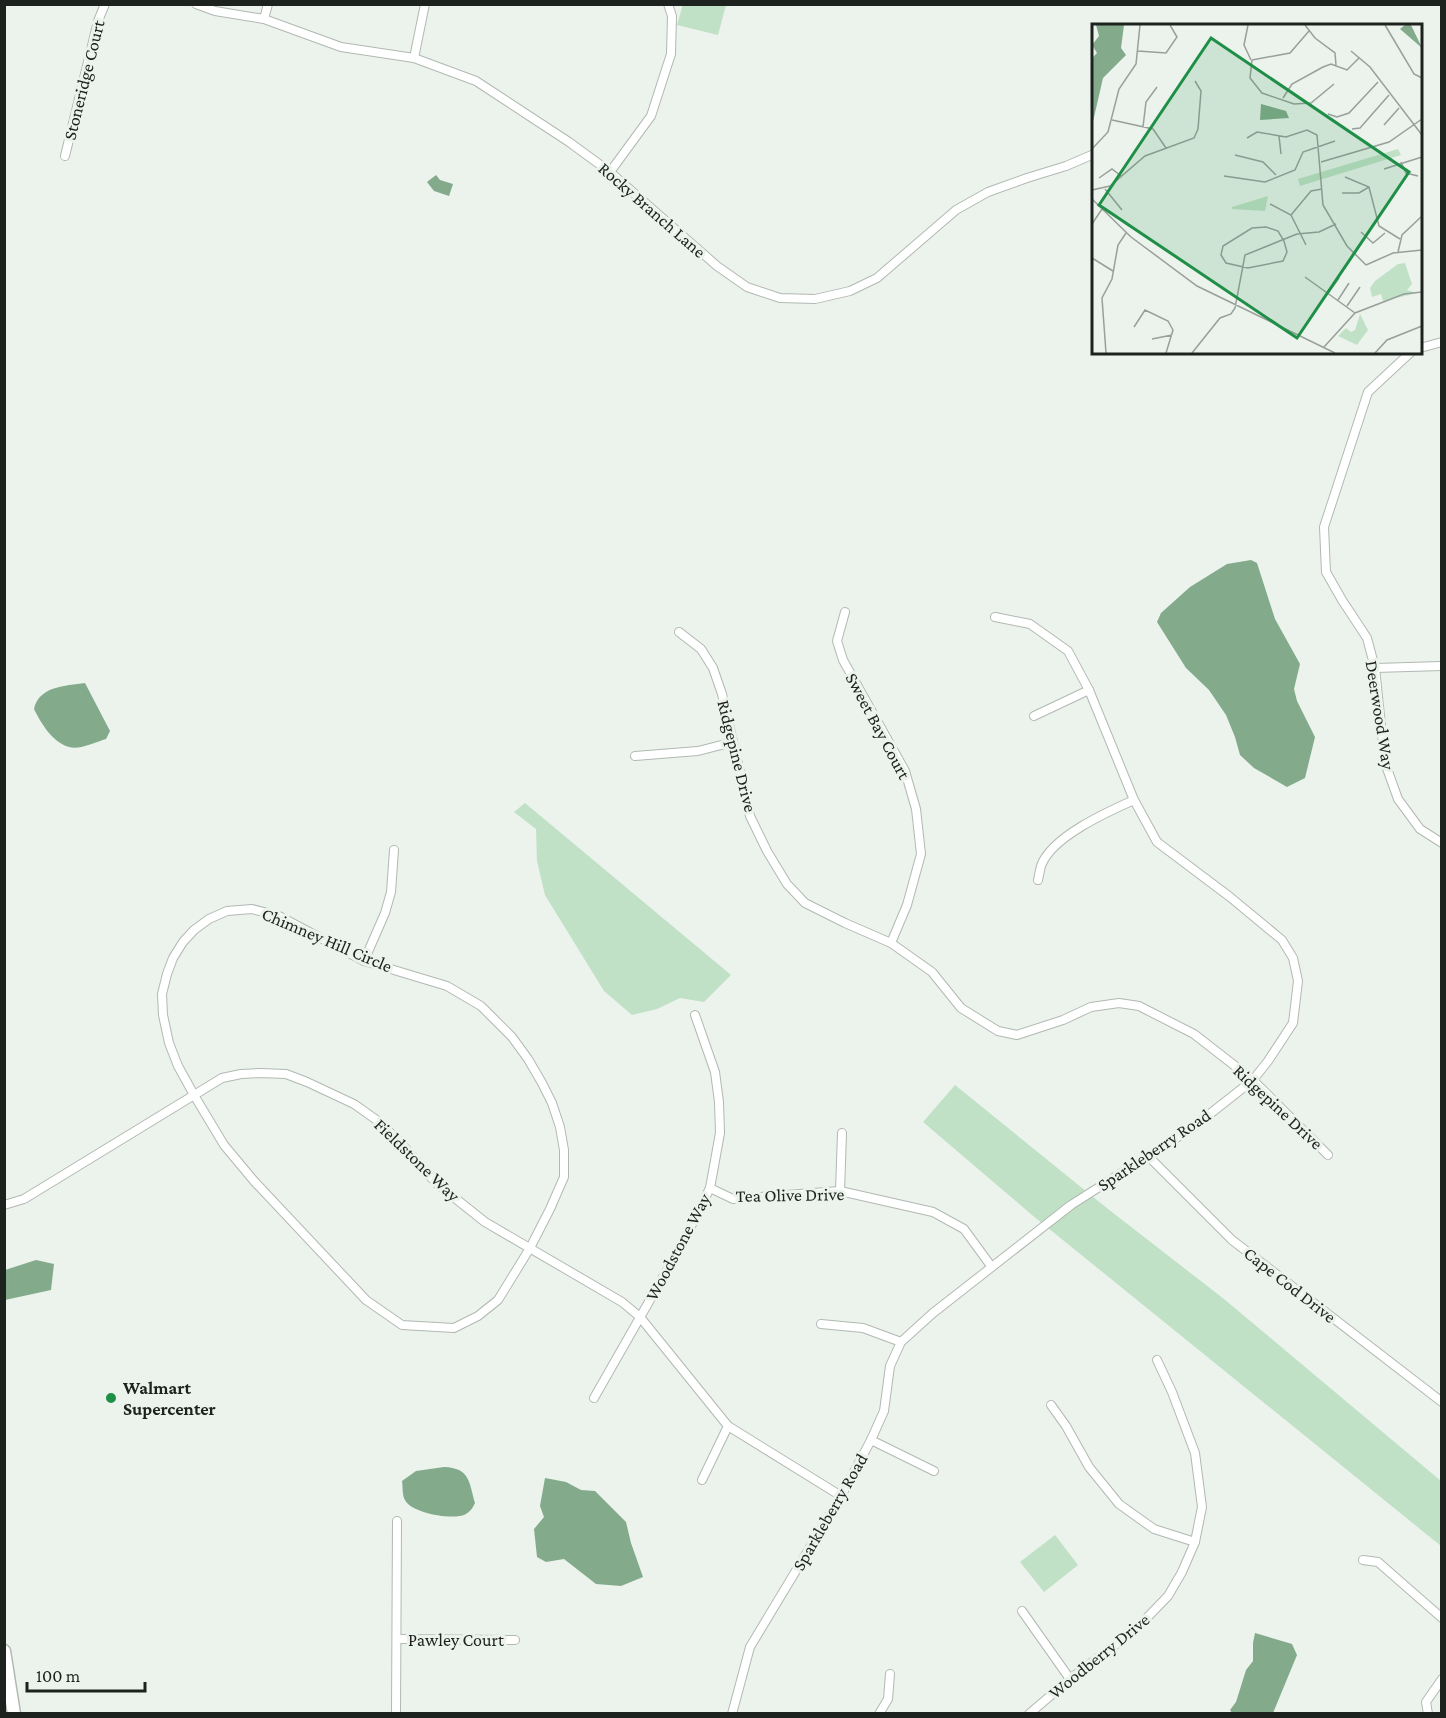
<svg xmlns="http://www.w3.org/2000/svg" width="1446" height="1718" font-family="'Crimson Pro',serif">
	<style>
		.green { fill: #c0e1c6 }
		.water { fill: #83aa8b }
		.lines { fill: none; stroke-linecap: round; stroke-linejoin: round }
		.minor-casing { stroke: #b1b9b2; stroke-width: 10 }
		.primary-casing { stroke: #b1b9b2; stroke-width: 15 }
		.minor { stroke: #fff; stroke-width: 8 }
		.primary { stroke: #fff; stroke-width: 12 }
		.poi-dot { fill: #1f8f48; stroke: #ebf3ec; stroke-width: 2 }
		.labels { text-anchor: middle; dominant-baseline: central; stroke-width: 6; stroke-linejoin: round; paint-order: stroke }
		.street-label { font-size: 18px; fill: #1e221f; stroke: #ebf3ec }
		.poi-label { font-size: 18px; font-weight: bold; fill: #1e221f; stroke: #ebf3ec; text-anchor: start }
		.inset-road { fill: none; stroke: #999f9a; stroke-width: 1.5 }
		.view { fill: #1f8f48; fill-opacity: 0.15; stroke: #1f8f48; stroke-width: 3 }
		.inset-edge { fill: none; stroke: #1e221f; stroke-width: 3 }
	</style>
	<rect width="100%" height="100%" fill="#ebf3ec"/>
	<g class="green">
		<polygon points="683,4 726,5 718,35 677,25"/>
		<polygon points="525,803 731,975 704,1002 680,998 657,1009 632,1015 604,991 545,895 537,861 536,829 514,812"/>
		<polygon points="955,1085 1108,1209 1224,1299 1441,1481 1441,1546 1032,1215 923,1122"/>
		<polygon points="1055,1535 1078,1565 1044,1592 1020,1562"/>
	</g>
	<g class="water">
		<polygon points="436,175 440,180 453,184 449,196 434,191 427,182"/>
		<polygon points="1251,560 1257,563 1275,619 1300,664 1294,689 1297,701 1315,737 1305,778 1287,787 1254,768 1240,755 1235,737 1226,715 1209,690 1186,668 1157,622 1161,613 1190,587 1227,564"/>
		<path d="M85,683L110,731L106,739C96,742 80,750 69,747C52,742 41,723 34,709C39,686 65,686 85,683Z"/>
		<polygon points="36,1260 54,1264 51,1290 5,1300 5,1270"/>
		<path d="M444,1467C470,1468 469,1482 475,1503C473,1507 471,1511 466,1514C454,1521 411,1513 405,1500C402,1495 403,1487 402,1481L416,1471Z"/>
		<polygon points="545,1478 566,1482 581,1490 595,1491 626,1522 631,1543 643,1577 621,1586 596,1584 564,1559 546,1562 537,1557 534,1529 544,1517 540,1506"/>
		<polygon points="1255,1633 1292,1644 1297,1655 1273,1713 1232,1713 1230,1710 1236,1702 1246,1670 1253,1661 1253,1643"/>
	</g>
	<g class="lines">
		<defs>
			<g id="minor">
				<polyline points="196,4 215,11 264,19 341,47 414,58 476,81 569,142 610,172 717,266 747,287 780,298 815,299 850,291 877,278 956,210 988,192 1027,178 1066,166 1094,154"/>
				<polyline points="264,19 268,4"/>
				<polyline points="414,58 425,4"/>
				<polyline points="65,156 98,21 105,4"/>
				<polyline points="610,172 651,116 671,54 672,16 668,4"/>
				<polyline points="1420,348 1442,342"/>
				<polyline points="1411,352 1368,392 1324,527 1326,572 1342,600 1367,638 1375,668 1385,763 1398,799 1420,829 1442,843"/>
				<polyline points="845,612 837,641 843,660 905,771 916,809 921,854 907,905 891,943"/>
				<polyline points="679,632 701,649 713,668 722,694 750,816 767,851 787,884 805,903 845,923 891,943 932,972 961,1008 998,1031 1017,1035 1063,1020 1091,1007 1119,1003 1139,1006 1194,1034 1253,1080 1328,1155"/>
				<polyline points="1375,668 1442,666"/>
				<polyline points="1034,716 1089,690"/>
				<polyline points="635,756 698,751 733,742"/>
				<path d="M1038,880C1039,875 1040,870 1041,866C1051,837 1107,812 1134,800"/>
				<polygon points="252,909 279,916 364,961 447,986 481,1006 512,1037 528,1059 542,1083 552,1103 560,1127 564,1150 564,1177 550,1209 530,1248 498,1300 478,1316 454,1328 402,1325 366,1300 254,1181 224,1145 194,1095 178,1066 169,1043 163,1015 162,994 167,974 173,958 183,942 194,930 209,919 227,911"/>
				<polyline points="364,961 385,913 391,892 394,850"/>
				<polyline points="1148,1156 1232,1240 1442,1402"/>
				<polyline points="710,1188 733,1199 840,1191 933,1212 964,1229 991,1266"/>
				<polyline points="840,1191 842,1133"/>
				<polyline points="4,1205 24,1199 222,1078 241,1074 261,1073 286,1074 307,1082 354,1104 378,1121 399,1141 436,1183 485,1222 622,1302 640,1317 728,1426 841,1496"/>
				<polyline points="821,1324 863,1328 901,1342"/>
				<polyline points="594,1398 683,1242 710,1188 720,1133 719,1102 715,1072 695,1015"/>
				<polyline points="1051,1405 1066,1426 1089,1467 1119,1504 1154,1529 1195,1542"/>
				<polyline points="871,1440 934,1471"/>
				<polyline points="702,1480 728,1426"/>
				<polyline points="1363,1560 1378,1562 1442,1618"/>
				<polyline points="1022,1611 1070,1679"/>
				<polyline points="397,1639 515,1640"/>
				<polyline points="396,1714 397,1521"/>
				<polyline points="732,1714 750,1647 841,1496 871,1440 884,1411 890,1366 901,1342 933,1313 1071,1205 1192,1128 1253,1080 1268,1061 1293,1023 1298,981 1293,958 1282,940 1230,897 1157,842 1134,800 1089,690 1068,651 1030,624 995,617"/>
				<polyline points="879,1714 888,1699 890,1674"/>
				<polyline points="1029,1714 1070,1679 1136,1629 1168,1596 1182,1572 1195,1542 1202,1507 1195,1453 1172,1392 1157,1360"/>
				<polyline points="1428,1714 1426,1702 1442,1679"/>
			</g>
			<polyline id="primary" points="4,1651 14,1714"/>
		</defs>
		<use href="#minor" class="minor-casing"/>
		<use href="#primary" class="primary-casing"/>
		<use href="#minor" class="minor"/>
		<use href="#primary" class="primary"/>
	</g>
	<circle class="poi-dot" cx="111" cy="1398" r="6"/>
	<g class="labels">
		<g class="street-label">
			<text transform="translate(84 80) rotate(-76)">Stoneridge Court</text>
			<text transform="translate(652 210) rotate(41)">Rocky Branch Lane</text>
			<text transform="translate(1380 715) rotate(81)">Deerwood Way</text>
			<text transform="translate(878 726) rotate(62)">Sweet Bay Court</text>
			<text transform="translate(737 756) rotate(76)">Ridgepine Drive</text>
			<text transform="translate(327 940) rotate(23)">Chimney Hill Circle</text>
			<text transform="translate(1278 1107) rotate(43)">Ridgepine Drive</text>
			<text transform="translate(1154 1150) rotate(-34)">Sparkleberry Road</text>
			<text transform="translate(417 1160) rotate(44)">Fieldstone Way</text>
			<text transform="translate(790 1195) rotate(-1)">Tea Olive Drive</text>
			<text transform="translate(678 1247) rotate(-62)">Woodstone Way</text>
			<text transform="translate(1290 1285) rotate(38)">Cape Cod Drive</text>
			<text transform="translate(830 1512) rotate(-60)">Sparkleberry Road</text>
			<text x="456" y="1640">Pawley Court</text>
			<text transform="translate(1099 1656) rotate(-39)">Woodberry Drive</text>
		</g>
		<g class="poi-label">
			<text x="123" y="1388">Walmart<tspan x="123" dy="21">Supercenter</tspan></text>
		</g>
	</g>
	<g transform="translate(1092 24)">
		<rect width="330" height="330" fill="#ebf3ec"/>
		<path d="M306,125L309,131L208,162L206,155ZM176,172L173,187L140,185V183ZM313,239L320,260L315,266L325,269L291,277L289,270L280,273L278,264L283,257L306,240ZM268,290L276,306L265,321L246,312L254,304L259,308L263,306Z" fill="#c0e1c6"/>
		<path d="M4,1H32L29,24L34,31L11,54L0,102V34L5,29L0,21L7,12ZM313,1H319L330,24L308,5ZM169,80L194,87L197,94L168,96Z" fill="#83aa8b"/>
		<path class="inset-road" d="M156,1L152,21L159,36M213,1L223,14L243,29L244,41M293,1L322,50L330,54M46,27L74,29L85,13L78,1M259,27L278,43L330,111M160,36L158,54L170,69L202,80L219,79L242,60M160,36L198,29L217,7M191,74L200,60L231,43L239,40L255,46L267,34M236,90L245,93L257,89L286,58M20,96L61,105L74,124M292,101L307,84M51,103L54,78L65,63M260,105L268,104L297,71M187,112L189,130M155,114L165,108L194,113L215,106L225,111L231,181L255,222L274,241M0,125L16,108L27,65L44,40L48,1M143,131L171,138L184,151M229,138L297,118L330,95M309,138L314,149L326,152M292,145L330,133M132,152L173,158L203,146L211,128L243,117M253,153L277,163L287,202L308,215M7,154L20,145L29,152M13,165L30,186M0,166L18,162L53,132L102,114L106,105L109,67L103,57M250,169H267L277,163M0,175L39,213L105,262L243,329M178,180L199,191L214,221M199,191L219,167L230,165M0,200L10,185M174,203L186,207L192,217L195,228L191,237L156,244L134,239L129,231L131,222L160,204ZM269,208L281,219L293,209M306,228L310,211L330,192M0,234L21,247M274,241L301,229L330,226M213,253L263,289M236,269L247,254M246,276L257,259M255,282L268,263M42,303L53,286L76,297L81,306L74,329M60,315L80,311M232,323L263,289L312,270L330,268M14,329L10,274L20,255L26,221L34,209M100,329L128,294L139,290L143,284L153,231L205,210L227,208L244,200M283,329L295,316L330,302"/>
		<path class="view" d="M119,14L317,148L205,314L7,181Z"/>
		<rect width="330" height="330" class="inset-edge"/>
	</g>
	<rect width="1446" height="1718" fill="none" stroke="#1e221f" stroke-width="12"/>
	<path d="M27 1682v9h118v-9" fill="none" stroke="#1e221f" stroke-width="3"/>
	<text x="36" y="1682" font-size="18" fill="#1e221f" stroke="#ebf3ec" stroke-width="4.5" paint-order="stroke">100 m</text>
</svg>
